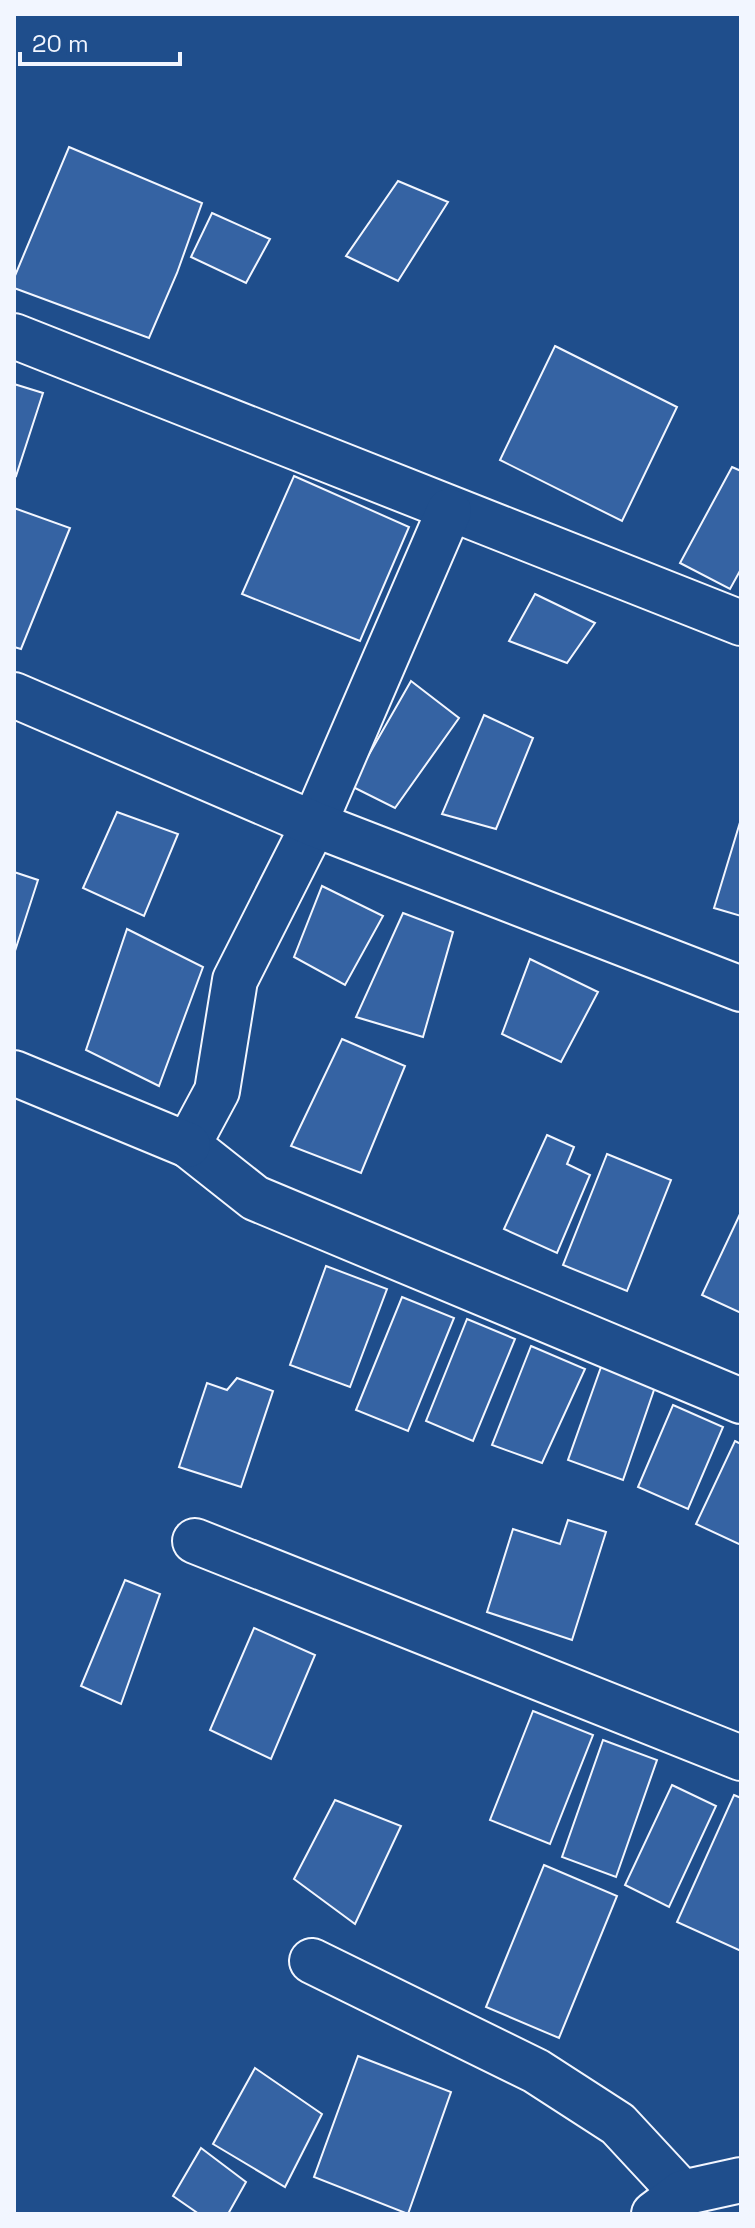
<svg xmlns="http://www.w3.org/2000/svg" width="755" height="2228" font-family="'Space Grotesk',sans-serif">
	<style>
		.building { fill: #3563a3; stroke: #f2f6ff; stroke-width: 2 }
		.lines { fill: none; stroke-linecap: round; stroke-linejoin: round }
		.minor-casing { stroke: #f2f6ff; stroke-width: 48 }
		.minor { stroke: #1f4e8c; stroke-width: 44 }
	</style>
	<rect width="100%" height="100%" fill="#1f4e8c"/>
	<g class="building">
		<polygon points="69,147 202,203 177,273 149,338 14,288 14,278"/>
		<polygon points="398,181 448,202 398,281 346,256"/>
		<polygon points="212,213 270,239 246,283 191,257"/>
		<polygon points="555,346 677,407 622,521 500,460"/>
		<polygon points="14,384 43,393 16,476 14,475"/>
		<polygon points="732,467 741,471 741,569 730,589 680,563"/>
		<polygon points="294,476 409,527 360,641 242,594"/>
		<polygon points="14,508 70,528 21,649 14,647"/>
		<polygon points="535,594 595,623 567,663 509,641"/>
		<polygon points="411,681 459,718 395,808 351,786"/>
		<polygon points="484,715 533,738 496,829 442,814"/>
		<polygon points="117,812 178,834 144,916 83,888"/>
		<polygon points="741,819 741,916 714,908"/>
		<polygon points="14,872 38,880 14,954"/>
		<polygon points="322,886 383,916 345,985 294,957"/>
		<polygon points="403,913 453,932 423,1037 356,1017"/>
		<polygon points="127,929 203,967 159,1086 86,1050"/>
		<polygon points="530,959 598,992 561,1062 502,1034"/>
		<polygon points="342,1039 405,1066 361,1173 291,1146"/>
		<polygon points="547,1135 574,1147 567,1164 590,1175 557,1253 504,1229"/>
		<polygon points="607,1154 671,1180 627,1291 563,1265"/>
		<polygon points="740,1214 741,1215 741,1313 702,1295"/>
		<polygon points="326,1266 387,1289 350,1387 290,1365"/>
		<polygon points="402,1297 454,1318 408,1431 356,1410"/>
		<polygon points="467,1319 515,1339 473,1441 426,1421"/>
		<polygon points="531,1346 585,1369 542,1463 492,1445"/>
		<polygon points="601,1367 655,1387 623,1480 568,1460"/>
		<polygon points="237,1378 273,1391 241,1487 179,1467 207,1383 227,1390"/>
		<polygon points="673,1405 723,1427 688,1509 638,1487"/>
		<polygon points="735,1441 741,1444 741,1545 696,1524"/>
		<polygon points="568,1520 606,1532 572,1640 487,1612 513,1529 560,1544"/>
		<polygon points="125,1580 160,1594 121,1704 81,1686"/>
		<polygon points="254,1628 315,1655 271,1759 210,1730"/>
		<polygon points="533,1711 593,1735 550,1844 490,1820"/>
		<polygon points="603,1740 657,1760 616,1877 562,1857"/>
		<polygon points="672,1785 716,1806 669,1907 625,1885"/>
		<polygon points="734,1795 741,1798 741,1951 677,1922"/>
		<polygon points="335,1800 401,1826 355,1924 294,1879"/>
		<polygon points="544,1865 617,1896 559,2038 486,2007"/>
		<polygon points="358,2056 451,2092 408,2214 314,2177"/>
		<polygon points="255,2068 322,2114 285,2187 213,2144"/>
		<polygon points="201,2148 246,2182 228,2214 199,2214 173,2196"/>
	</g>
	<g class="lines">
		<defs>
			<g id="minor">
				<polyline points="14,336 741,623"/>
				<polyline points="449,511 314,824 235,980 217,1091 188,1145 255,1198 741,1401"/>
				<polyline points="14,695 314,824 741,989"/>
				<polyline points="14,1073 188,1145"/>
				<polyline points="195,1541 741,1758"/>
				<polyline points="312,1961 536,2071 618,2124 682,2193"/>
				<polyline points="654,2214 682,2193 741,2180"/>
			</g>
		</defs>
		<use href="#minor" class="minor-casing"/>
		<use href="#minor" class="minor"/>
	</g>
	<rect width="755" height="2228" fill="none" stroke="#f2f6ff" stroke-width="32"/>
	<path d="M20 52v12h160v-12" fill="none" stroke="#f2f6ff" stroke-width="4"/>
	<text x="32" y="52" font-size="24" fill="#f2f6ff" stroke="#1f4e8c" stroke-width="6" paint-order="stroke">20 m</text>
</svg>
